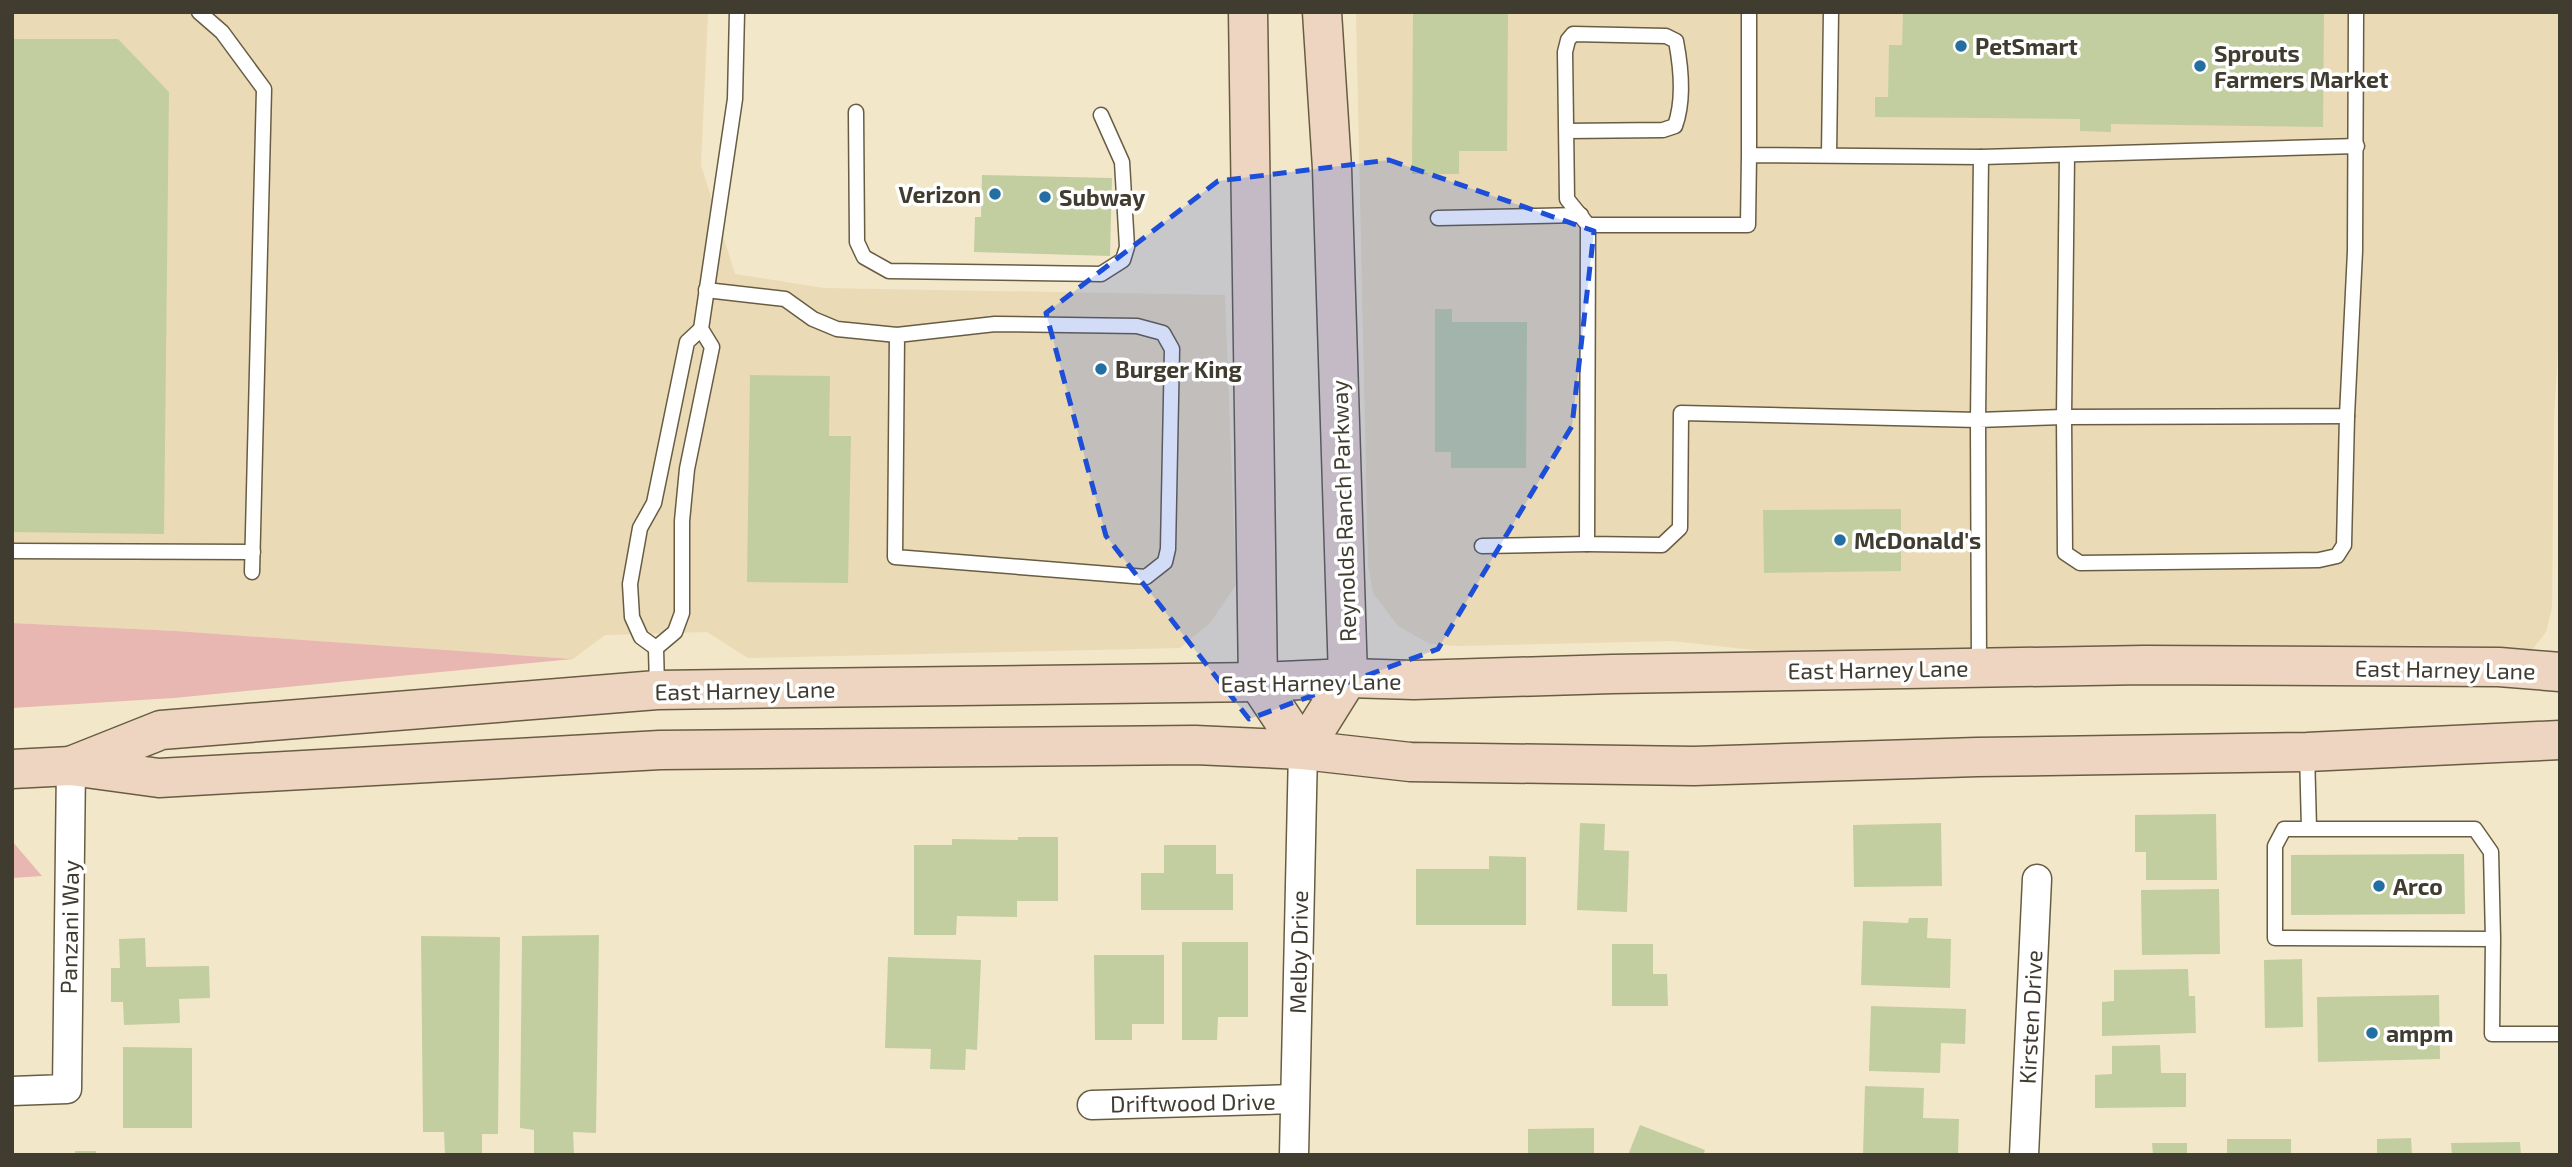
<svg xmlns="http://www.w3.org/2000/svg" width="2572" height="1167" font-family="'Exo 2',sans-serif">
	<style>
		.built { fill: #eadab6 }
		.green { fill: #e9b7b1 }
		.building { fill: #c3cea0 }
		.lines { fill: none; stroke-linecap: round; stroke-linejoin: round }
		.lane-casing { stroke: #685d43; stroke-width: 17 }
		.street-casing { stroke: #685d43; stroke-width: 31 }
		.secondary-casing { stroke: #685d43; stroke-width: 41 }
		.lane { stroke: #fff; stroke-width: 14 }
		.street { stroke: #fff; stroke-width: 28 }
		.secondary { stroke: #edd5c1; stroke-width: 38 }
		.marked { fill: #1d4ed8; fill-opacity: 0.2; stroke: #1d4ed8; stroke-width: 5; stroke-dasharray: 14 9; stroke-linejoin: round }
		.poi-dot { fill: #236fa2; stroke: #fff; stroke-width: 2.5 }
		.labels { text-anchor: middle; dominant-baseline: central; stroke-width: 7; stroke-linejoin: round; paint-order: stroke }
		.poi-label { font-size: 23px; font-weight: bold; fill: #413c30; stroke: #fff; text-anchor: start }
		.street-label { font-size: 23px; fill: #413c30; stroke: #fff }
	</style>
	<rect width="100%" height="100%" fill="#f3e7c9"/>
	<g class="built">
		<polygon points="12,12 708,12 701,165 735,274 824,288 1225,295 1236,585 1210,623 1180,648 748,658 707,632 605,635 573,659 176,631 12,623"/>
		<polygon points="1356,12 2560,12 2559,334 2554,417 2552,608 2546,632 2532,650 2513,656 1815,657 1672,641 1458,646 1430,644 1398,626 1373,593 1368,565"/>
	</g>
	<g class="green">
		<polygon points="12,623 176,631 573,659 174,698 12,708"/>
		<polygon points="12,841 42,876 12,878"/>
	</g>
	<g class="building">
		<polygon points="1413,12 1508,12 1507,151 1459,151 1459,174 1412,174"/>
		<polygon points="1903,12 2324,12 2323,127 2111,124 2111,132 2080,131 2080,119 1875,117 1875,97 1888,97 1889,45 1902,45"/>
		<polygon points="12,39 118,39 169,92 164,534 12,532"/>
		<polygon points="982,175 1112,178 1110,256 974,252 975,217 981,217"/>
		<polygon points="1435,309 1452,309 1452,322 1527,322 1526,468 1451,468 1451,452 1435,452"/>
		<polygon points="750,375 830,376 829,436 851,436 848,583 747,582"/>
		<polygon points="1901,509 1901,571 1764,573 1763,510"/>
		<polygon points="2216,814 2217,880 2146,880 2146,852 2135,852 2135,815"/>
		<polygon points="1580,823 1605,824 1604,850 1629,851 1627,912 1577,910"/>
		<polygon points="1941,823 1942,886 1854,887 1853,825"/>
		<polygon points="1018,837 1058,837 1058,901 1017,901 1017,917 957,916 956,935 914,935 914,845 952,845 952,839 1018,840"/>
		<polygon points="1164,845 1216,845 1216,874 1233,874 1233,910 1141,910 1141,873 1164,873"/>
		<polygon points="2464,854 2465,914 2291,915 2291,855"/>
		<polygon points="1489,856 1526,857 1526,925 1416,925 1416,869 1489,869"/>
		<polygon points="2219,889 2220,954 2142,955 2141,890"/>
		<polygon points="1909,918 1928,918 1927,938 1951,939 1950,988 1861,985 1863,921 1908,923"/>
		<polygon points="599,935 596,1133 573,1132 574,1154 534,1153 534,1130 520,1128 522,936"/>
		<polygon points="421,936 500,937 498,1134 482,1134 482,1155 445,1155 444,1132 423,1132"/>
		<polygon points="145,938 146,967 209,966 210,998 179,999 180,1023 124,1025 123,1002 111,1002 111,968 120,968 119,939"/>
		<polygon points="1182,942 1248,942 1248,1017 1218,1017 1217,1040 1182,1040"/>
		<polygon points="1612,944 1653,944 1653,974 1667,974 1668,1006 1612,1006"/>
		<polygon points="1094,955 1164,955 1164,1024 1132,1024 1132,1040 1095,1040"/>
		<polygon points="888,957 981,960 977,1050 966,1049 965,1070 930,1069 931,1049 885,1048"/>
		<polygon points="2302,959 2303,1027 2265,1028 2264,960"/>
		<polygon points="2188,969 2189,996 2195,996 2196,1033 2102,1036 2102,1002 2114,1001 2114,970"/>
		<polygon points="2439,995 2440,1059 2318,1062 2317,997"/>
		<polygon points="1871,1006 1966,1009 1965,1044 1941,1043 1940,1073 1869,1071"/>
		<polygon points="2160,1045 2161,1073 2186,1073 2186,1107 2095,1108 2095,1075 2112,1074 2112,1046"/>
		<polygon points="123,1047 192,1048 192,1128 123,1128"/>
		<polygon points="1865,1086 1924,1088 1923,1118 1959,1119 1958,1155 1863,1154"/>
		<polygon points="1640,1125 1705,1150 1703,1155 1628,1155"/>
		<polygon points="1594,1128 1594,1155 1528,1155 1528,1129"/>
		<polygon points="2411,1138 2412,1155 2377,1155 2377,1139"/>
		<rect x="2227" y="1139" width="64" height="16"/>
		<polygon points="2520,1142 2521,1155 2452,1155 2451,1143"/>
		<polygon points="2152,1143 2187,1143 2187,1155 2153,1155"/>
		<rect x="75" y="1151" width="21" height="4"/>
	</g>
	<g class="lines">
		<defs>
			<g id="lane">
				<polyline points="199,12 222,32 264,89 252,572"/>
				<polyline points="856,112 857,242 864,257 889,271 1101,274 1123,260 1127,247 1122,162 1101,115"/>
				<path d="M1566,131L1663,130L1675,126C1684,101 1681,67 1676,41L1666,36L1573,34L1568,40L1565,52L1567,199L1588,225"/>
				<polyline points="1749,155 1748,225 1588,225 1587,544 1662,545 1680,528 1681,413 1978,420 1981,157 1749,155 1749,12"/>
				<polyline points="1829,155 1831,12"/>
				<polyline points="2067,155 2064,417 2065,553 2080,563 2319,560 2337,556 2344,545 2347,416"/>
				<polyline points="1981,157 2357,146"/>
				<polyline points="1438,218 1581,215"/>
				<polyline points="706,290 785,299 813,319 837,329 897,335 895,557 1146,577 1165,562 1168,549 1172,349 1163,333 1137,326 995,324 897,335"/>
				<polyline points="1482,546 1587,544"/>
				<polyline points="12,551 253,552"/>
				<polyline points="656,648 641,637 632,617 630,584 640,528 654,503 687,342 701,329"/>
				<polyline points="1979,667 1978,420 2064,417 2347,416 2355,251 2356,12"/>
				<polyline points="657,689 656,648 675,632 682,613 682,521 687,469 712,347 701,329 735,99 737,12"/>
				<polyline points="2307,752 2309,828"/>
				<polyline points="2493,939 2275,938 2275,846 2284,829 2475,829 2491,852 2493,939 2492,1034 2560,1034"/>
			</g>
			<g id="street">
				<polyline points="12,1091 67,1089 71,766"/>
				<polyline points="1092,1105 1294,1099"/>
				<polyline points="1294,1155 1303,750"/>
				<polyline points="2024,1155 2037,879"/>
			</g>
			<g id="secondary">
				<polyline points="1248,12 1258,682 1303,750"/>
				<polyline points="1303,750 1348,678 1332,168 1322,12"/>
				<polyline points="73,765 161,730 657,690 1258,682 1348,678 1414,680 1612,674 2144,665 2499,667 2560,672"/>
				<polyline points="12,769 71,766 159,778 660,750 1195,745 1303,750 1410,762 1694,766 1977,757 2307,752 2560,740"/>
			</g>
		</defs>
		<use href="#lane" class="lane-casing"/>
		<use href="#street" class="street-casing"/>
		<use href="#secondary" class="secondary-casing"/>
		<use href="#lane" class="lane"/>
		<use href="#street" class="street"/>
		<use href="#secondary" class="secondary"/>
	</g>
	<path class="marked" d="M1389,160L1594,231L1572,426L1438,649L1249,719L1106,536L1046,313L1218,181Z"/>
	<g class="poi-dot">
		<circle cx="1961" cy="46" r="7"/>
		<circle cx="2200" cy="66" r="7"/>
		<circle cx="995" cy="194" r="7"/>
		<circle cx="1045" cy="197" r="7"/>
		<circle cx="1101" cy="369" r="7"/>
		<circle cx="1840" cy="540" r="7"/>
		<circle cx="2379" cy="886" r="7"/>
		<circle cx="2372" cy="1033" r="7"/>
	</g>
	<g class="labels">
		<g class="poi-label">
			<text x="1975" y="46">PetSmart</text>
			<text x="2214" y="53">Sprouts<tspan x="2214" dy="26">Farmers Market</tspan></text>
			<text x="981" y="194" text-anchor="end">Verizon</text>
			<text x="1059" y="197">Subway</text>
			<text x="1115" y="369">Burger King</text>
			<text x="1854" y="540">McDonald's</text>
			<text x="2393" y="886">Arco</text>
			<text x="2386" y="1033">ampm</text>
		</g>
		<g class="street-label">
			<text transform="translate(1343 511) rotate(-92)">Reynolds Ranch Parkway</text>
			<text transform="translate(1878 669) rotate(-1)">East Harney Lane</text>
			<text transform="translate(2445 669) rotate(1)">East Harney Lane</text>
			<text transform="translate(1311 682) rotate(-1)">East Harney Lane</text>
			<text transform="translate(745 690) rotate(-1)">East Harney Lane</text>
			<text transform="translate(69 927) rotate(-89)">Panzani Way</text>
			<text transform="translate(1298 952) rotate(-89)">Melby Drive</text>
			<text transform="translate(2030 1017) rotate(-87)">Kirsten Drive</text>
			<text transform="translate(1193 1102) rotate(-1)">Driftwood Drive</text>
		</g>
	</g>
	<rect width="2572" height="1167" fill="none" stroke="#413c30" stroke-width="28"/>
</svg>
